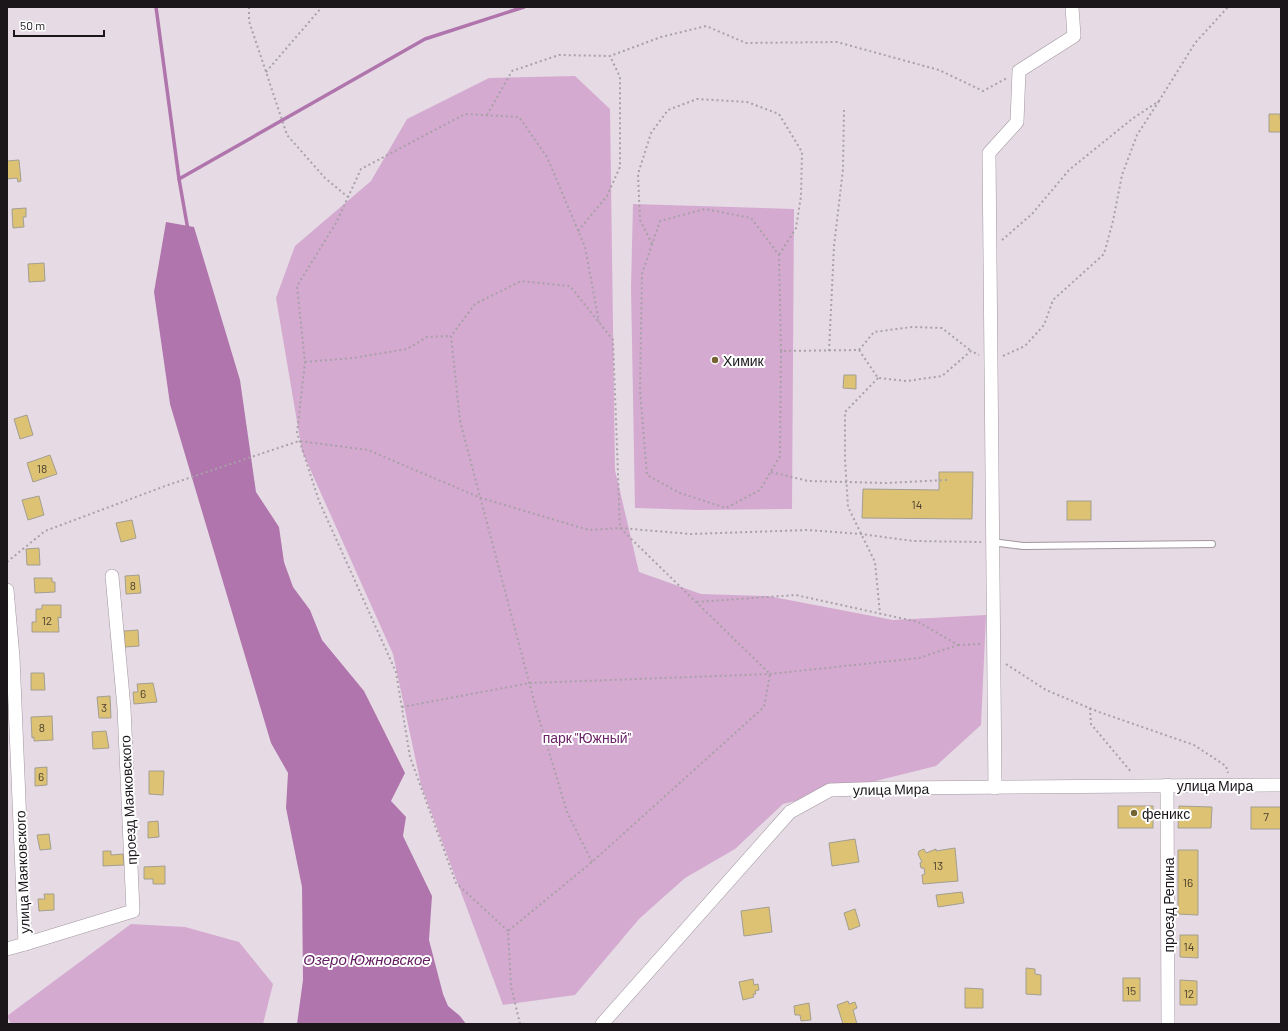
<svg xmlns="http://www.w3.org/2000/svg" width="1288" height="1031" font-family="Barlow,sans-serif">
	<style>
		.green { fill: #d4aad0 }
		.water { fill: #b075ac }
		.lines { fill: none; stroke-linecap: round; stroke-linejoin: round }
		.stream { stroke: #b075ac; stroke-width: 3.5 }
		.building { fill: #dec273; stroke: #a29e91 }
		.service-casing { stroke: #a297a0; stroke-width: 8 }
		.minor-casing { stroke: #a297a0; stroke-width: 14 }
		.path { stroke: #a9a0a8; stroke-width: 2; stroke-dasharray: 2 3; stroke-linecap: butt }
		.service { stroke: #fff; stroke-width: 6 }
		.minor { stroke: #fff; stroke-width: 13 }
		.poi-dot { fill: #756432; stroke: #fff; stroke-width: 1.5 }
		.labels { text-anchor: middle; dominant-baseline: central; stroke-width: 4; stroke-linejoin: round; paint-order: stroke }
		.number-label { font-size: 12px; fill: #4b4130 }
		.poi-label { font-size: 14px; fill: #1a161a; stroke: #fff; text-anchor: start }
		.park-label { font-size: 14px; fill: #6b2368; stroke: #fff }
		.street-label { font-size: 14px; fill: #1a161a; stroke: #fff }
		.water-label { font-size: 15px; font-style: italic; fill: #621a60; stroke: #fff }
	</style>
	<rect width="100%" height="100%" fill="#e6dbe5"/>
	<g class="green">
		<polygon points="575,76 610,109 615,470 639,572 701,594 768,596 893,620 986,615 981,725 936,766 783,804 735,849 685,878 639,919 575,995 503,1005 421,785 393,654 302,451 276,298 295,246 371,181 407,119 489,78"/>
		<polygon points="633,204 794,209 792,509 697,510 635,508 631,287"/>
		<polygon points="131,924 185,927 239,942 273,984 263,1024 11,1024 7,1016"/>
	</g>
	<polygon class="water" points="166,222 194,227 240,380 256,492 279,527 284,562 293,587 310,610 322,640 364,691 405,773 391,801 406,817 403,836 432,896 429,940 443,994 448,1006 460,1016 466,1024 297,1024 303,980 302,887 286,808 288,773 271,743 170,404 154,292"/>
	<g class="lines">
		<g class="stream">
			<polyline points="156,7 179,179"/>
			<polyline points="188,230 179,179 425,39 524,7"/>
		</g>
	</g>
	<g class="building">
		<polygon points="1269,114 1280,114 1281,132 1269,132"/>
		<polygon points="19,160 21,181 18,182 17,178 7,179 7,161"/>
		<polygon points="26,208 26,217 23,217 24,227 13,228 12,209"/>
		<polygon points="44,263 45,281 29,282 28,264"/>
		<polygon points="844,375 856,375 856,389 843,388"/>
		<polygon points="27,415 33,435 20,439 14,419"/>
		<polygon points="50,455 57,474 33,482 27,463"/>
		<polygon points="939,472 973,472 972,519 862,518 863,489 939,490"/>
		<polygon points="39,496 44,515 28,520 22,500"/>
		<rect x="1067" y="501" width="24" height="19"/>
		<polygon points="132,520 136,538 121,542 116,523"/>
		<polygon points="39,548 40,565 27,565 26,549"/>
		<polygon points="139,575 141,593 126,594 125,576"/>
		<polygon points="34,578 52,578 52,582 55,582 55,592 35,593"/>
		<polygon points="42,605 61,605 61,618 58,617 59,632 32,632 32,622 36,622 36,609 42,609"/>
		<polygon points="138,630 139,646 125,647 124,631"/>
		<polygon points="31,673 44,673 45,690 31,690"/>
		<polygon points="153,683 157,702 134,704 133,692 138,692 137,684"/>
		<polygon points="110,696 111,718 99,718 97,697"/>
		<polygon points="52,716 53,740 34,741 34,737 32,738 31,717"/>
		<polygon points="106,731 109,748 93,749 92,732"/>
		<polygon points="47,767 47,785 35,786 35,768"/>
		<polygon points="149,771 164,771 163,795 149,794"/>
		<rect x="1118" y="806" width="35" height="22"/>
		<polygon points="1179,806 1212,807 1211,828 1178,828"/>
		<rect x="1251" y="807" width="30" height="22"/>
		<polygon points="158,821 159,837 148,838 148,822"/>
		<polygon points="49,834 51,849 40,850 37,835"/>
		<polygon points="855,839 859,862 832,866 829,843"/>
		<polygon points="955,848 958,881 923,884 922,875 925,874 924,868 921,868 920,863 922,862 918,854 919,851 924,849 926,853 936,849 936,851"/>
		<polygon points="1178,850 1198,850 1198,915 1178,914"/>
		<polygon points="103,851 111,851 111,855 123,854 124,865 103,866"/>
		<polygon points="165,866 165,884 153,884 153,879 144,879 144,867"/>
		<polygon points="962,892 964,903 938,907 936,895"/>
		<polygon points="44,894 54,894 54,910 39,911 38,899 45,899"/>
		<polygon points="769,907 772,932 744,936 741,911"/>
		<polygon points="855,909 860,926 849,930 844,913"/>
		<polygon points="1180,935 1198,935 1198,958 1180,957"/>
		<polygon points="1026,968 1035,969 1035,974 1041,975 1041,995 1026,994"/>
		<rect x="1123" y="978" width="17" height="23"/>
		<polygon points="753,979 754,985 758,984 759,990 755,991 756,994 753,994 754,997 743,1000 739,982"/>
		<polygon points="1180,980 1197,981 1197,1005 1180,1005"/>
		<polygon points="965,988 983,989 983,1008 965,1008"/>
		<polygon points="848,1001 849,1004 855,1002 857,1008 853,1010 857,1024 843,1024 837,1005"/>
		<polygon points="809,1003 811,1020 801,1021 800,1015 795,1015 794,1006"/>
	</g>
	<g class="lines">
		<defs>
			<polyline id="service" points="992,542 1023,546 1212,544"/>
			<g id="minor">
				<polyline points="7,590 13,657 25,944 7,949"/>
				<polyline points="1167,785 1168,1024"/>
				<polyline points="995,788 989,153 1017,122 1019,71 1074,36 1072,7"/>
				<polyline points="25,944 133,911 124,708 112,576"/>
				<polyline points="602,1024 790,812 830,790 888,788 1281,785"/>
			</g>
		</defs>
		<use href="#service" class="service-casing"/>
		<use href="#minor" class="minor-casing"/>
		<g class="path">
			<polyline points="249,7 249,21 287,135 325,178 348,197"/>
			<polyline points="266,72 322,7"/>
			<polyline points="487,115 512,71 559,55 610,56 661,37 706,26 746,43 837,42 939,70 983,91 1007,78"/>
			<polyline points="578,231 607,196 620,167 620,77 610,56"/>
			<polyline points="1002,240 1032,214 1069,170 1132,119 1159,101 1195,43 1228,7"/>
			<polyline points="652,244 640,220 638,174 651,133 668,110 697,99 747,102 779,114 802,152 801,196 796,228 779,255"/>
			<polyline points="859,350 874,332 912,327 942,328 971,351"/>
			<polyline points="781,351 779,255 751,218 705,209 660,221 642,274 640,390 647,475 680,493 726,508 760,490 780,456 781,351 859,350 878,378 907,381 942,376 971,351 979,355"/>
			<polyline points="829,351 834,246 843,169 844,110"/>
			<polyline points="1003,356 1025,346 1044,325 1053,300 1104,254 1113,221 1122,175 1137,135 1159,101"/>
			<polyline points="305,362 353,358 407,349 427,337 450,336"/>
			<polyline points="878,378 845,412 845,459 848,507 875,562 880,614"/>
			<polyline points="771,472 808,481 885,483 947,480"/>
			<polyline points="7,562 45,531 168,485 299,441 368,450 481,498 589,530 620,528 691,534 808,530 861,534 913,541 981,542"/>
			<polyline points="958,645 981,644"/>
			<polyline points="1006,664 1046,690 1099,712 1194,745 1226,766 1228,773"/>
			<polyline points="402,707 530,683 770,674 919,658 958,645 918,622 796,595 696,602"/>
			<polyline points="1090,708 1091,724 1132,773"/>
			<polyline points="508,931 456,883 410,757 396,672 319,501 297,433 305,362 297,286 336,223 361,169 465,114 519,117 547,157 585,247 599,322"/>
			<polyline points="520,1024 511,986 508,931 592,862 764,707 770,674 620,528 613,340 570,286 521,281 475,304 451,336 460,421 537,712 567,812 592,862"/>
		</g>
		<use href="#service" class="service"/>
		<use href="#minor" class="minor"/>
	</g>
	<g class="poi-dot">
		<circle cx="715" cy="360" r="4"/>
		<circle cx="1134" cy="813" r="4"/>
	</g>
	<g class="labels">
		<g class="number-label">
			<text x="42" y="468">18</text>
			<text x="917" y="504">14</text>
			<text x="133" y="585">8</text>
			<text x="47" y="620">12</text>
			<text x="143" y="693">6</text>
			<text x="104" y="707">3</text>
			<text x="42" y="727">8</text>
			<text x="41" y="776">6</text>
			<text x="1266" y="816">7</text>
			<text x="938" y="865">13</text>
			<text x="1188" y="882">16</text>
			<text x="1189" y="946">14</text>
			<text x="1131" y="990">15</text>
			<text x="1189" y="993">12</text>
		</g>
		<g class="poi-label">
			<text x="723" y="360">Химик</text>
			<text x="1142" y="813">феникс</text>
		</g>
		<g class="park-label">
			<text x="587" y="737">парк "Южный"</text>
		</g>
		<g class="street-label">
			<text x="1215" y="785">улица Мира</text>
			<text transform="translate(891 789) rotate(-1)">улица Мира</text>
			<text transform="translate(128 800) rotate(-93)">проезд Маяковского</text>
			<text transform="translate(22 872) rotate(-92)">улица Маяковского</text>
			<text transform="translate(1168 905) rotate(-90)">проезд Репина</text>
		</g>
		<g class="water-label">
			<text x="367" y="959">Озеро Южновское</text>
		</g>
	</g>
	<rect width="1288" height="1031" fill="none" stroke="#1a161a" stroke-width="16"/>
	<path d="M14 30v6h90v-6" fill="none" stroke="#1a161a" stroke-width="2"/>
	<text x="20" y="30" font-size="12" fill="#1a161a" stroke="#ffffff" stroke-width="3" paint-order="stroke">50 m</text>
</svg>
